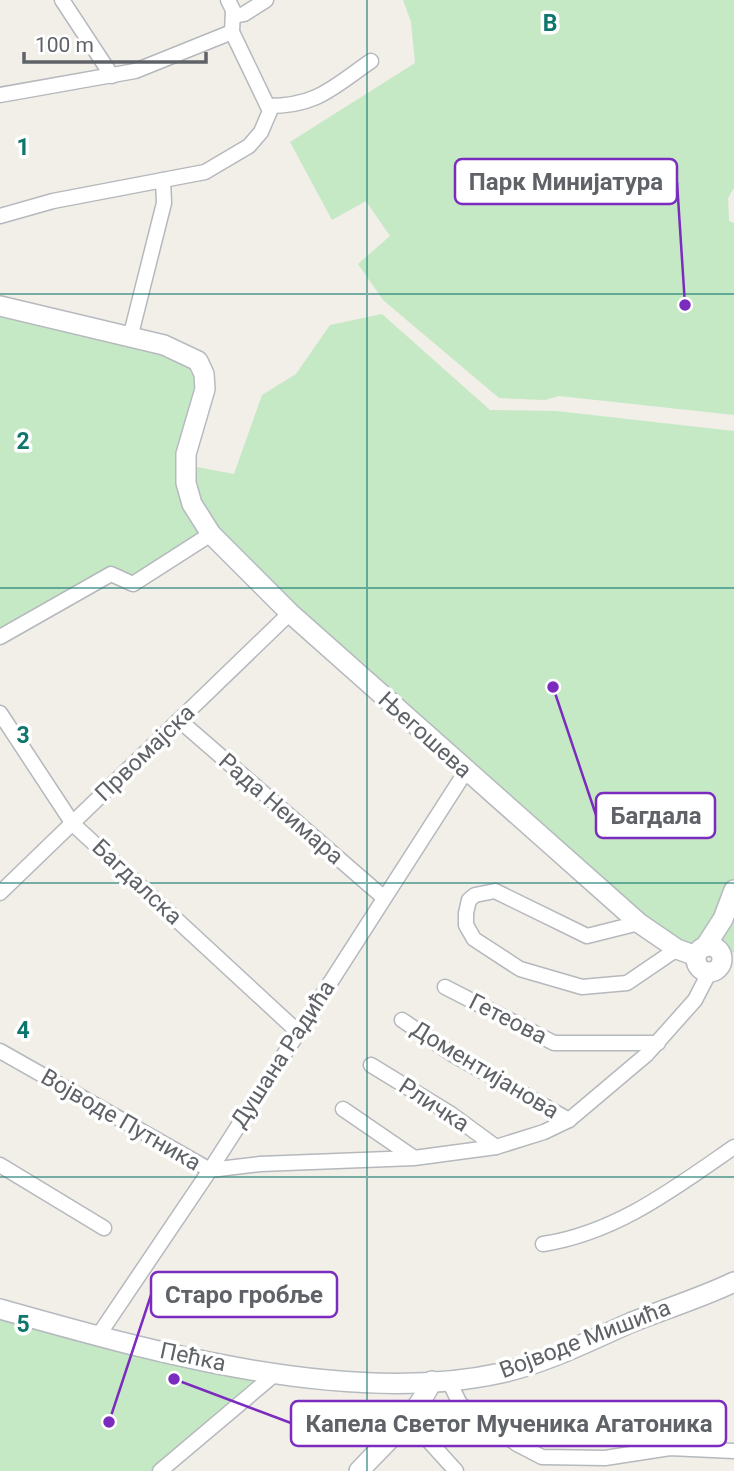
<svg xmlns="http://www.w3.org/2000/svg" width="734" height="1471" font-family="Roboto,sans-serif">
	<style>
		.green { fill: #c5e8c5 }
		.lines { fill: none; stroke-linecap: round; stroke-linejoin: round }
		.street-casing { stroke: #b5b8bc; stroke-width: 17 }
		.secondary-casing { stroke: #b6babf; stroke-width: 22 }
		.street { stroke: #fff; stroke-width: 14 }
		.secondary { stroke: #fff; stroke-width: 19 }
		.grid { fill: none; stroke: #0f766e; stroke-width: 2; stroke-opacity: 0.55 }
		.labels { text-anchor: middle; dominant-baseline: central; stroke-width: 7; stroke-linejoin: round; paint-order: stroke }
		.street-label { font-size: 23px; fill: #5f6368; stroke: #fff }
		.grid-label { font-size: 23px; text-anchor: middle; font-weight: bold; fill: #0f766e; stroke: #fff; stroke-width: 7; stroke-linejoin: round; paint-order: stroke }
		.leader { fill: none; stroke: #7b2cbf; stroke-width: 2.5 }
		.callout-dot { fill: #7b2cbf; stroke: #fff; stroke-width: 2.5 }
		.callout { fill: #fff; stroke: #7b2cbf; stroke-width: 2.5 }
		.callout-label { font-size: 24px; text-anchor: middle; font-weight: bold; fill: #5f6368 }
	</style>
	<rect width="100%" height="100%" fill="#f1efe8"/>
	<g class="green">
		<polygon points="403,0 734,0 734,188 728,198 729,221 734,223 734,415 559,396 545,400 499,398 383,300 358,264 390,236 366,201 332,220 290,142 415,63 411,22"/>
		<polygon points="0,306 142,340 204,374 186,465 234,474 262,395 296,374 330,325 382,314 490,410 556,411 734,431 734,952 722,956 713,947 677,949 211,534 133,584 111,575 0,637"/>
		<polygon points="0,1309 275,1374 160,1471 0,1471"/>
	</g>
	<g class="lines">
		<defs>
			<g id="street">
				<polyline points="62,0 112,76"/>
				<polyline points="234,16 244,14 266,0"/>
				<polyline points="0,95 135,71 232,32"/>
				<path d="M268,106C317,106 332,88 371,61"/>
				<polyline points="0,216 53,201 205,172 249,146 261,132 270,111 232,32 233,10 228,0"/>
				<polyline points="130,338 164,203 163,180"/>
				<polyline points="0,637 111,574 133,584 211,534"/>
				<polyline points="0,713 73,824 297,1031"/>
				<polyline points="179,720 383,897"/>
				<polyline points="0,893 290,613"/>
				<polyline points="639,923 587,936 495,891 475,895 469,900 466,913 466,925 474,939 520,969 582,987 627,983 677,949"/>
				<polyline points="445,987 554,1043 658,1043"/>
				<polyline points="402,1020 452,1054 569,1120"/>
				<polyline points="0,1051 210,1170 260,1164 414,1158 496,1147 544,1132 569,1120 646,1055 695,1000 709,973"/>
				<polyline points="371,1065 451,1114 496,1147"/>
				<polyline points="343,1109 413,1157"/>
				<polyline points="0,1165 104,1228"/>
				<path d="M543,1244C616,1233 675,1188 734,1147"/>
				<polyline points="98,1336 210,1170 466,771"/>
				<polyline points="449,1381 460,1404 517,1444 542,1457 605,1458 670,1448 734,1451"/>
				<polyline points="408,1418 456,1471"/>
				<polyline points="160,1471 275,1374"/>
			</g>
			<g id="secondary">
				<polyline points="0,306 164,345 198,361 204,374 205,389 186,454 186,483 192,504 211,534 290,613 639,923 677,949 696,956"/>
				<circle cx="709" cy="959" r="13"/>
				<polyline points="705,947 723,919 734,890"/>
				<path d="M0,1309C149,1351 347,1407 501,1373C546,1363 589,1341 630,1323C664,1309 701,1298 734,1282"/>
				<path d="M359,1471C385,1443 416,1416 432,1381"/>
			</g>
		</defs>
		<use href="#street" class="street-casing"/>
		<use href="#secondary" class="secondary-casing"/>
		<use href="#street" class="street"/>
		<use href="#secondary" class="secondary"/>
	</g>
	<path class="grid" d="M367,0V1471M0,294H734M0,588H734M0,883H734M0,1177H734"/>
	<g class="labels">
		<g class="street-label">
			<text transform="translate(425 735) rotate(42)">Његошева</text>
			<text transform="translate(145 753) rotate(-44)">Првомајска</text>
			<text transform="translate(281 809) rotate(41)">Рада Неимара</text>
			<text transform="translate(137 882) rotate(43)">Багдалска</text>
			<text transform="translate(508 1019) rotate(27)">Гетеова</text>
			<text transform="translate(283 1054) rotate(-57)">Душана Радића</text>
			<text transform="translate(485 1070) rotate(31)">Доментијанова</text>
			<text transform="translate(434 1105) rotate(33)">Рличка</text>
			<text transform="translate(121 1120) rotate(30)">Војводе Путника</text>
			<text transform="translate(585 1339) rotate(-21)">Војводе Мишића</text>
			<text transform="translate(193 1357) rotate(12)">Пећка</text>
		</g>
	</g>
	<g class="grid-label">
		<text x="550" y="31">B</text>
		<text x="23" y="155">1</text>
		<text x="23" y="449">2</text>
		<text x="23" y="743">3</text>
		<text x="23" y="1038">4</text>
		<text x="23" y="1332">5</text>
	</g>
	<path class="leader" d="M685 305L677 182M553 687L596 815M109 1422L151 1295M174 1379L291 1423"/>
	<g class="callout-dot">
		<circle cx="685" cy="305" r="7"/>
		<circle cx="553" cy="687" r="7"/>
		<circle cx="109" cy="1422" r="7"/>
		<circle cx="174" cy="1379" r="7"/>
	</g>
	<g class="callout">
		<rect x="455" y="159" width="222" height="45" rx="7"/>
		<rect x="596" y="793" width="119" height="45" rx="7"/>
		<rect x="151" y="1272" width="186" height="45" rx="7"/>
		<rect x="291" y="1401" width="435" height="45" rx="7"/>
	</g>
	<g class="callout-label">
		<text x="566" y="190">Парк Минијатура</text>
		<text x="656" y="824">Багдала</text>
		<text x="244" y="1303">Старо гробље</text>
		<text x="509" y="1432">Капела Светог Мученика Агатоника</text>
	</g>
	<path d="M24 52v10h182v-10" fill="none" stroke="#5f6368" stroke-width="3.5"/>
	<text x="35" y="52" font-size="21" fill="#5f6368" stroke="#ffffff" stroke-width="5" paint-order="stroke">100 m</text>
</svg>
